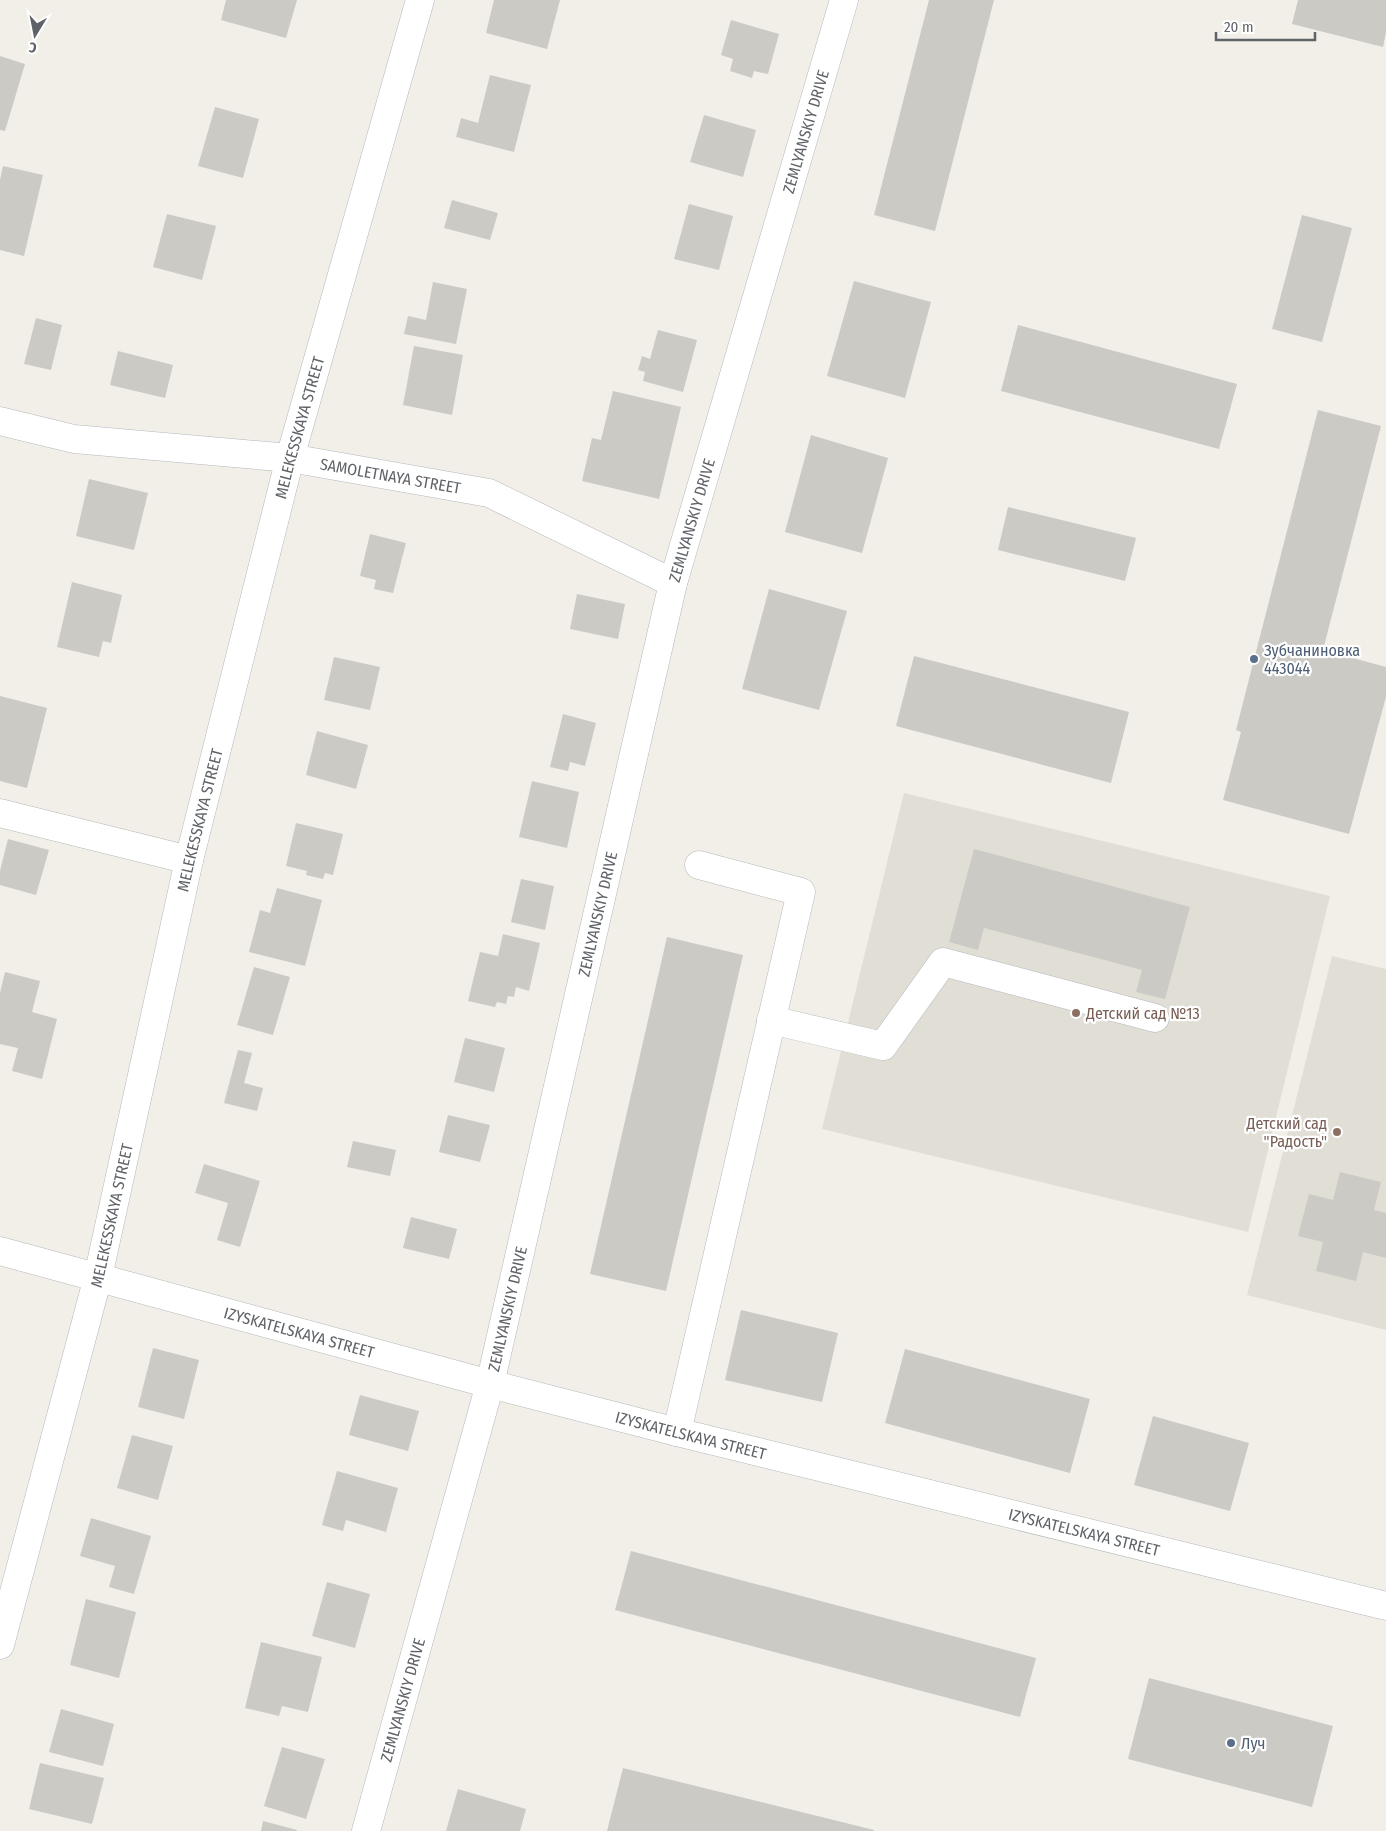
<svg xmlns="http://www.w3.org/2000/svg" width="1386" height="1831" font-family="'Fira Sans Condensed',sans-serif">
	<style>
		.education { fill: #e1ded6 }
		.building { fill: #cccac5 }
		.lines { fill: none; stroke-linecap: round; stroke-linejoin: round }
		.minor-casing { stroke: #b5b8bc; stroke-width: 29 }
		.minor { stroke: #fff; stroke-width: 28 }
		.service-dot { fill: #5c6f8a; stroke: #fff; stroke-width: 2 }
		.education-dot { fill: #8d6e63; stroke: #fff; stroke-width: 2 }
		.labels { text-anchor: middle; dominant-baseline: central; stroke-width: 4.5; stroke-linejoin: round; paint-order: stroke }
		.street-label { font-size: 16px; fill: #5f6368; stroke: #fff }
		.service-label { font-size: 16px; fill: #4e5e75; stroke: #fff; text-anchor: start }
		.education-label { font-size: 16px; fill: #785e54; stroke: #fff; text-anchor: start }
	</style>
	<rect width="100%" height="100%" fill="#f1efe8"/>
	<g class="education">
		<polygon points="904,793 1330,896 1248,1232 822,1129"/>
		<polygon points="1332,956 1386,969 1386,1330 1247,1295"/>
	</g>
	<g class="building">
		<polygon points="226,0 297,0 286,38 221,20"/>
		<polygon points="494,0 560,0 547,49 486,33"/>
		<polygon points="929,0 994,0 935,231 874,215"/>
		<polygon points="1298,0 1386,0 1386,32 1383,47 1292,24"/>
		<polygon points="731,20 779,34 768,74 754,71 752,78 730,71 733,59 721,55"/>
		<polygon points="0,56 25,64 5,131 0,130"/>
		<polygon points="490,75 531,85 514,152 456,137 461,118 478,123"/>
		<polygon points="215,107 259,119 243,178 198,166"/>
		<polygon points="704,115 756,130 743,177 690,162"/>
		<polygon points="3,166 43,175 24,256 0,250 0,180"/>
		<polygon points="452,200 498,213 490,240 444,228"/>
		<polygon points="689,204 733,216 719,270 674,259"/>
		<polygon points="167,214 216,226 202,280 153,267"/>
		<polygon points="1302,215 1352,228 1322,342 1272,329"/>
		<polygon points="854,281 931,302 905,398 827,376"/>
		<polygon points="433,282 467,289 456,344 404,334 408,316 426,320"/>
		<polygon points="36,318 62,325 51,370 24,364"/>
		<polygon points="1018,325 1237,384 1219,449 1001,391"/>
		<polygon points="658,330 697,340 683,392 643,381 645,372 638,370 642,356 650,359"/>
		<polygon points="414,346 463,355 452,415 403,405"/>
		<polygon points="118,351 173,365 165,398 110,385"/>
		<polygon points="613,391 681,407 659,499 582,481 592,438 601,440"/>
		<polygon points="1318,410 1381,426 1323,650 1386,667 1386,697 1349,834 1223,800 1241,732 1236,730"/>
		<polygon points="811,435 888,458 862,553 785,532"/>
		<polygon points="89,479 148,493 134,550 76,536"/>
		<polygon points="1008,507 1136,538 1125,581 998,550"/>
		<polygon points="370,534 406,543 393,593 374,589 376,580 360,576"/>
		<polygon points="72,582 122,595 111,643 103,641 99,657 57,647"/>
		<polygon points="769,589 847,611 819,710 742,689"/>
		<polygon points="577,594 625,604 618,639 570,629"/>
		<polygon points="914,656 1129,712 1111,783 896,726"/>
		<polygon points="334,657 380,667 370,710 324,700"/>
		<polygon points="0,696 47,708 27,788 0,781"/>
		<polygon points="563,714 596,723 585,766 570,762 568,771 550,767"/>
		<polygon points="317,731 368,745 356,789 306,775"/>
		<polygon points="532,781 579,792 567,848 519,837"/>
		<polygon points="296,823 343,834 333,875 325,873 323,879 306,875 307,871 286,866"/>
		<polygon points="8,839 49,850 36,895 0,885 0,871"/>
		<polygon points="974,849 1190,907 1165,999 1136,992 1142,970 984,928 978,950 949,942"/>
		<polygon points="521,879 554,886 545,930 511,922"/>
		<polygon points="277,888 322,900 305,966 249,952 260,910 270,913"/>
		<polygon points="503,934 540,943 529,991 516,987 514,997 508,996 506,1004 497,1002 495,1007 468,1001 480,952 498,956"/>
		<polygon points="667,937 743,955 666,1291 590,1274"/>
		<polygon points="254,967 290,977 273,1035 237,1025"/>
		<polygon points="5,972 40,981 32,1012 57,1019 42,1079 12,1071 18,1048 0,1044 0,993"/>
		<polygon points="465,1038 505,1048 494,1092 454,1082"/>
		<polygon points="238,1050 252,1053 244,1083 263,1088 257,1111 224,1103"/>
		<polygon points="448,1115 490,1125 480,1162 439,1152"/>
		<polygon points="353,1141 396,1150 390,1176 347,1167"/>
		<polygon points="204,1164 260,1181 240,1247 217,1240 228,1203 195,1193"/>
		<polygon points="1340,1172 1381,1182 1374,1210 1386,1213 1386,1258 1363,1252 1356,1281 1316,1271 1323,1242 1298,1236 1309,1194 1333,1200"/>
		<polygon points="411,1217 457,1229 449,1259 403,1248"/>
		<polygon points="741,1310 838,1333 822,1402 725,1380"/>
		<polygon points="153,1348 199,1360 184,1419 138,1407"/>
		<polygon points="905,1349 1090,1399 1070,1473 885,1423"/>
		<polygon points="360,1395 419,1411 408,1451 349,1435"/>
		<polygon points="1153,1416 1249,1443 1230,1511 1134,1485"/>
		<polygon points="132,1435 173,1446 158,1500 117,1488"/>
		<polygon points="337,1471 398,1488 386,1532 346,1520 343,1531 322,1525"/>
		<polygon points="91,1518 151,1536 134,1594 109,1587 115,1566 80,1556"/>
		<polygon points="631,1551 1036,1658 1020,1717 615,1610"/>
		<polygon points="327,1582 370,1594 355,1648 312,1636"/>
		<polygon points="86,1599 136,1612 119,1678 70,1665"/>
		<polygon points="261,1642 322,1657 308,1712 282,1706 279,1716 245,1708"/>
		<polygon points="1149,1678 1333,1726 1312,1807 1128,1759"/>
		<polygon points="61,1709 114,1724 103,1766 49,1752"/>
		<polygon points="282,1747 325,1759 306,1819 264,1806"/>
		<polygon points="40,1763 104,1778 92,1824 29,1809"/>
		<polygon points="623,1768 874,1830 874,1831 607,1831"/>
		<polygon points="458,1789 526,1809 520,1831 446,1831"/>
		<polygon points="263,1821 297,1830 297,1831 261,1831"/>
	</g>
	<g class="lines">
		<defs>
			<g id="minor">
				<path id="s1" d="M0,421L74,439L290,458L489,493L673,583"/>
				<polyline points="0,813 189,860"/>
				<polyline points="771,1020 883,1046 943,962 1155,1018"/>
				<path id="s2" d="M0,1251L490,1384L677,1432L1386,1606"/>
				<polyline points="677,1432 801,892 699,865"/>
				<path id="s3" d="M0,1645L98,1277L189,860L290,458L420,0"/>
				<path id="s4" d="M366,1831L490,1384L673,583L844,0"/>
			</g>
		</defs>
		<use href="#minor" class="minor-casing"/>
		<use href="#minor" class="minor"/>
	</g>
	<g class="service-dot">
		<circle cx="1254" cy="659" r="5"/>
		<circle cx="1231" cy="1743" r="5"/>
	</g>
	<g class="education-dot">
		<circle cx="1076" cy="1013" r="5"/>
		<circle cx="1337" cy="1132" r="5"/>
	</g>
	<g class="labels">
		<g class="street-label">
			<text stroke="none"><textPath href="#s4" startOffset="1756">ZEMLYANSKIY DRIVE</textPath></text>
			<text stroke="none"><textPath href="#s3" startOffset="1254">MELEKESSKAYA STREET</textPath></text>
			<text stroke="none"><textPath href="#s1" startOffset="395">SAMOLETNAYA STREET</textPath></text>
			<text stroke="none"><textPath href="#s4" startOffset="1351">ZEMLYANSKIY DRIVE</textPath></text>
			<text stroke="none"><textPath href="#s3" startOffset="849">MELEKESSKAYA STREET</textPath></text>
			<text stroke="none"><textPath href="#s4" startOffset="946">ZEMLYANSKIY DRIVE</textPath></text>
			<text stroke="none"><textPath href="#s3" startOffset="444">MELEKESSKAYA STREET</textPath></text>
			<text stroke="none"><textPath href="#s4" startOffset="541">ZEMLYANSKIY DRIVE</textPath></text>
			<text stroke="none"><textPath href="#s2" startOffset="310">IZYSKATELSKAYA STREET</textPath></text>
			<text stroke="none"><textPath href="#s2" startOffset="715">IZYSKATELSKAYA STREET</textPath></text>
			<text stroke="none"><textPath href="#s2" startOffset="1120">IZYSKATELSKAYA STREET</textPath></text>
			<text stroke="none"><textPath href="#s4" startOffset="136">ZEMLYANSKIY DRIVE</textPath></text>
		</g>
		<g class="service-label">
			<text x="1264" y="650">Зубчаниновка<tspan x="1264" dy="18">443044</tspan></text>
			<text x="1241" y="1743">Луч</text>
		</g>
		<g class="education-label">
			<text x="1086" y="1013">Детский сад №13</text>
			<text x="1327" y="1123" text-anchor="end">Детский сад<tspan x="1327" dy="18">"Радость"</tspan></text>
		</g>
	</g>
	<g transform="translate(35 35) rotate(190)" stroke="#ffffff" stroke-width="4" paint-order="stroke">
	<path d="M0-4L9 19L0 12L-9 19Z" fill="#5f6368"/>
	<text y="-8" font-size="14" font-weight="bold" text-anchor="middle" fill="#5f6368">С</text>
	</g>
	<path d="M1216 32v8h99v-8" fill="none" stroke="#5f6368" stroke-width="2.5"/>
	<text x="1224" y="32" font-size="15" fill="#5f6368" stroke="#ffffff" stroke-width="4" paint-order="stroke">20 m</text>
</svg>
